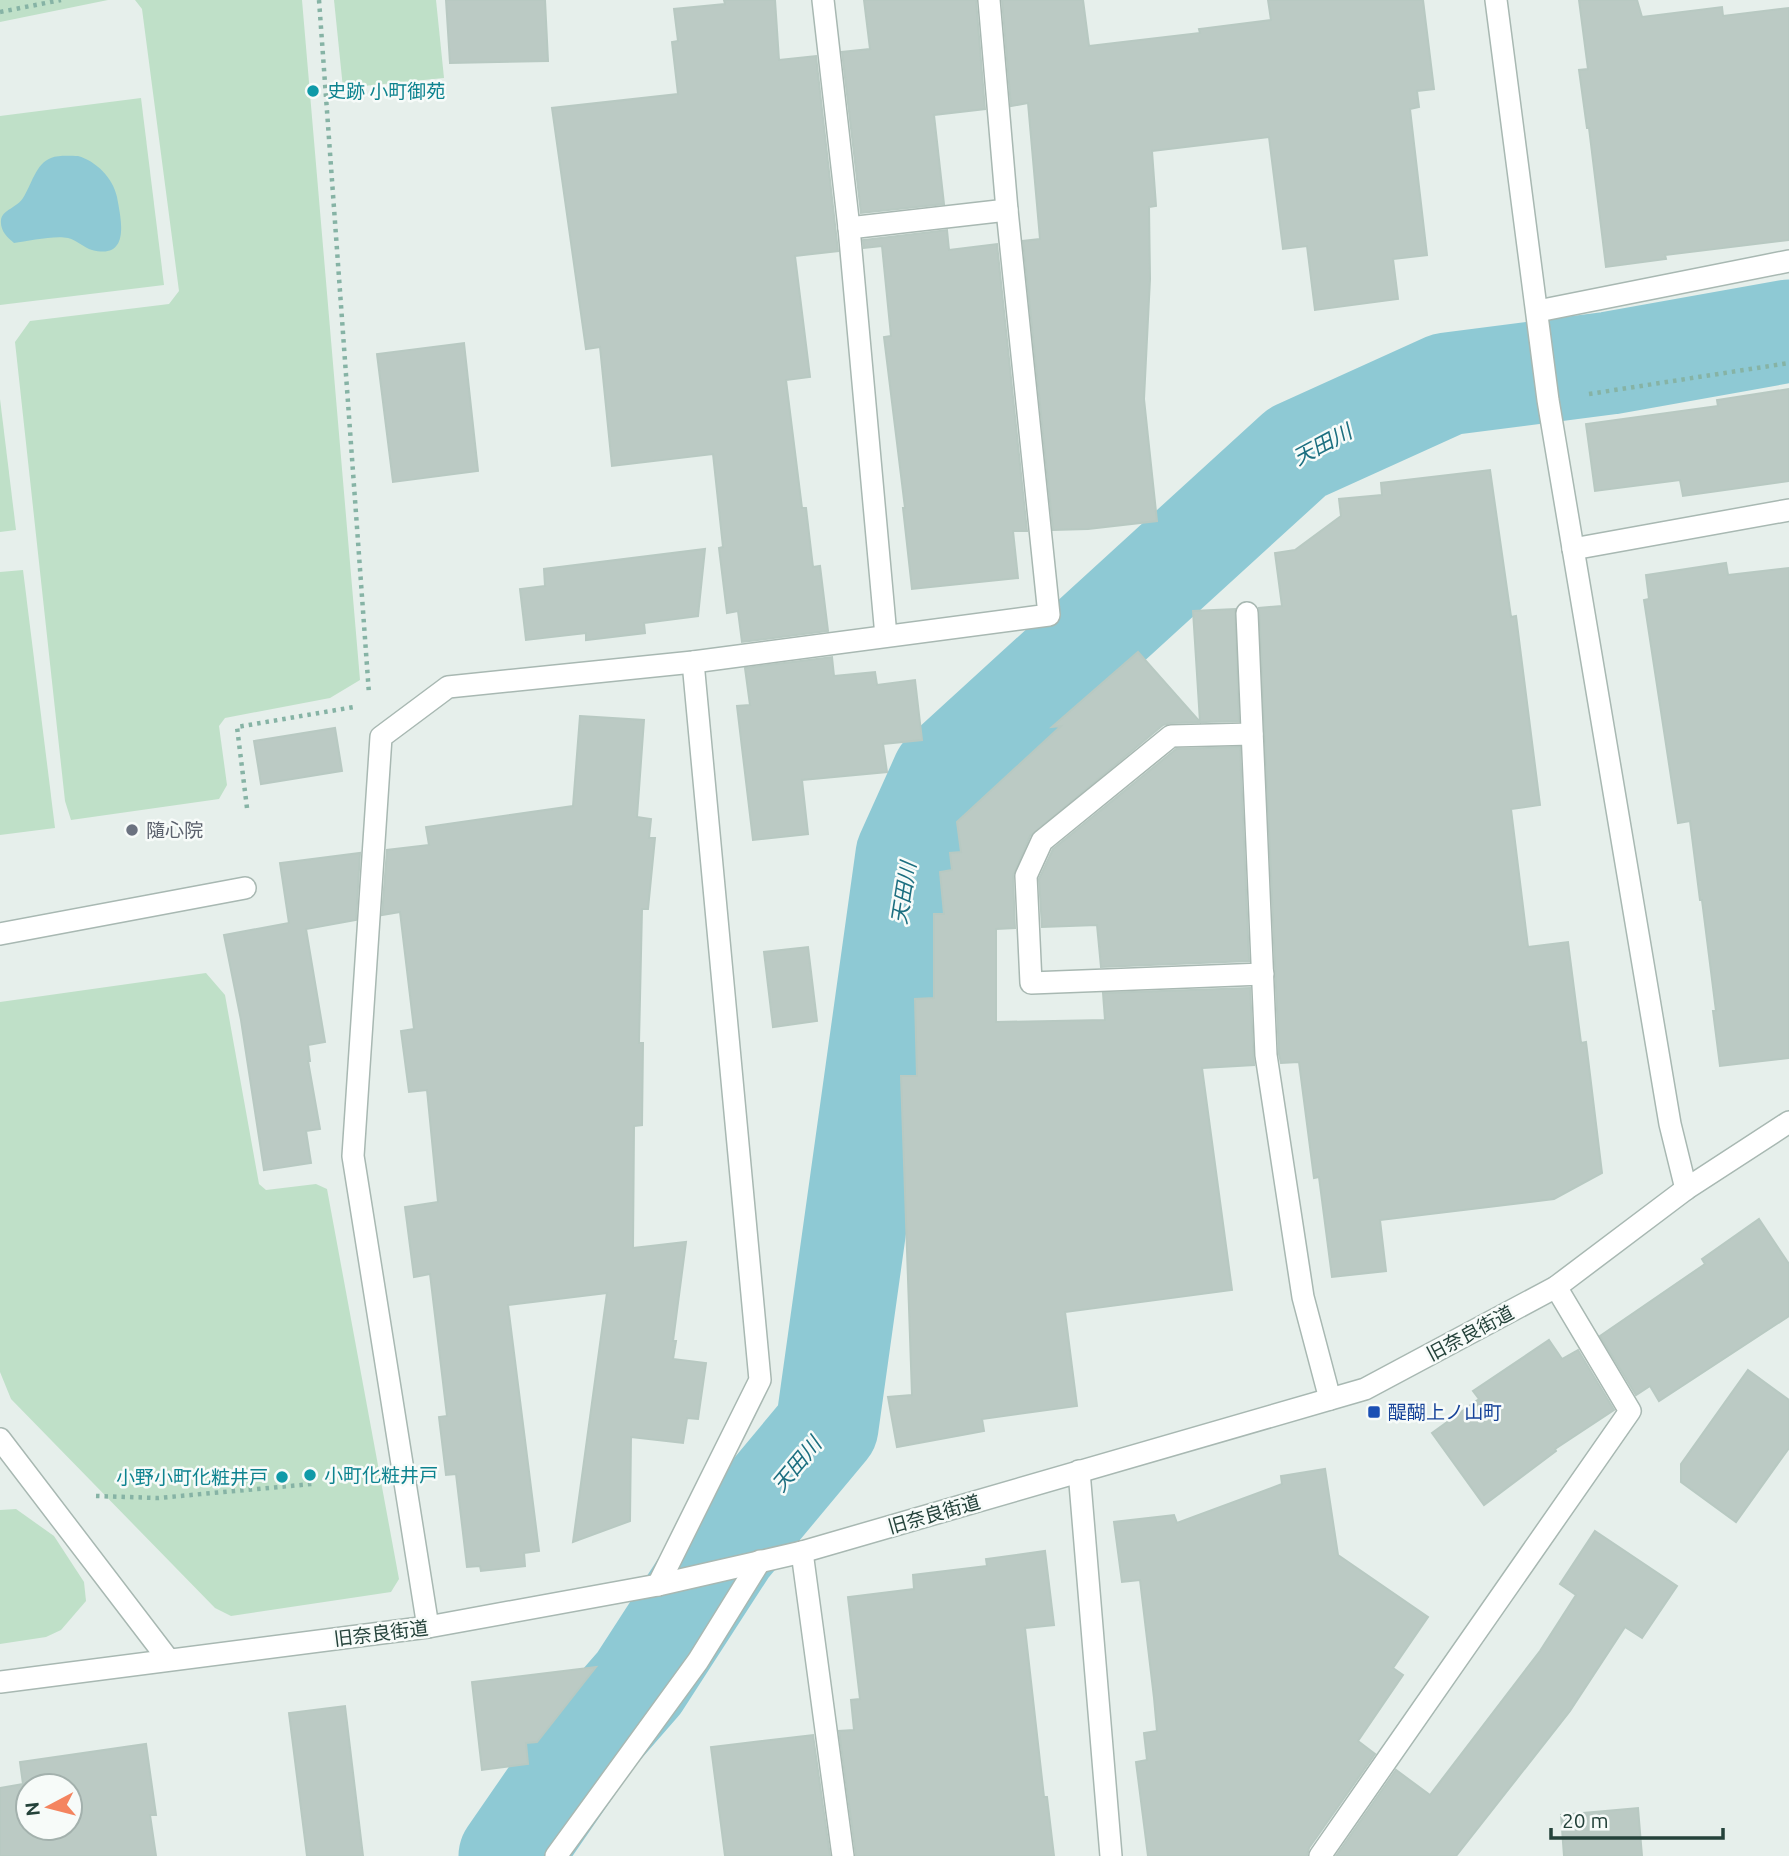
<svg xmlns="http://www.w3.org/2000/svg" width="1789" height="1856" font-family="Ubuntu,'Noto Sans JP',sans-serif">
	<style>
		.green { fill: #bfe0c8 }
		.water { fill: #8ec9d4 }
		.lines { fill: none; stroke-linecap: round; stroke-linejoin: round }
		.river { stroke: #8ec9d4; stroke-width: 103 }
		.building { fill: #bbcac4; stroke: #b8c9c2; stroke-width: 2; fill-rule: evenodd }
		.minor-casing { stroke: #a8b8b2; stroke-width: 24 }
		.path { stroke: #86b3a5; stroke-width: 4.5; stroke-dasharray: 3.5 5; stroke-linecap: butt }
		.minor { stroke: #fff; stroke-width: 21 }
		.culture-dot { fill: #0f9aa8; stroke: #f7fbf9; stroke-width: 2.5 }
		.worship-dot { fill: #6b7280; stroke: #f7fbf9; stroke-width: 2.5 }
		.transit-dot { fill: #1a4fb4; stroke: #f7fbf9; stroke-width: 2.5 }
		.labels { text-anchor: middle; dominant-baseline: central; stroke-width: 5; stroke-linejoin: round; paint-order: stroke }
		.culture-label { font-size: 19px; fill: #0d838f; stroke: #f7fbf9; text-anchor: start }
		.worship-label { font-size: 19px; fill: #5b616d; stroke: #f7fbf9; text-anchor: start }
		.street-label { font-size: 19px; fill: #24423a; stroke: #f7fbf9 }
		.transit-label { font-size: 19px; fill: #164399; stroke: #f7fbf9; text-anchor: start }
		.water-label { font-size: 21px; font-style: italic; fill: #1c6f80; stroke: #f7fbf9 }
	</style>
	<rect width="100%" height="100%" fill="#e6efeb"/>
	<g class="green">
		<polygon points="0,0 108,0 0,22"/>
		<polygon points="135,0 302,0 360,680 330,698 225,718 219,726 227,785 219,799 71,820 65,801 15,342 30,321 169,304 179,291 142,9"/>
		<polygon points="334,0 436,0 444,78 343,88"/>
		<polygon points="141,98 164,285 0,305 0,116"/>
		<polygon points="0,399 16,530 0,532"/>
		<polygon points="23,570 55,828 0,835 0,572"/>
		<polygon points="206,973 225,995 259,1184 266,1190 316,1184 327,1189 399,1579 391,1592 231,1616 215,1608 11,1399 0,1372 0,1002"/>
		<polygon points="16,1509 54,1536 84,1582 86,1601 61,1630 46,1637 0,1644 0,1510"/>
	</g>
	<g class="water">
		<path d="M78,156C96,161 113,178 117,197C121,219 131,260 92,250C84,248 77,240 68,238C55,235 28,241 14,243C7,237 0,231 1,220C2,210 18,207 23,198C31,186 36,163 51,158C58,155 70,156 78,156Z"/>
		<polygon points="706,1610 539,1856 497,1856 667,1614"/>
	</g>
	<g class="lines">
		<polyline class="river" points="510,1856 592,1737 639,1683 727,1547 827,1427 907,855 943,775 1297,452 1447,384 1610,363 1789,331"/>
	</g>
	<g class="building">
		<polygon points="446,0 545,0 548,61 450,63"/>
		<polygon points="724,0 775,0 779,60 816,56 838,251 795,256 810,377 786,380 802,508 806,508 813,567 820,566 828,631 742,642 738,611 727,613 719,548 723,547 713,454 612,466 600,347 586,349 552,108 678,94 672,42 678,41 674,9 725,4"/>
		<polygon points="864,0 976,0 985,109 934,115 944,204 861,213 842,52 870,49"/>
		<polygon points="1002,0 1083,0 1089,46 1200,33 1199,29 1271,20 1268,0 1423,0 1434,89 1417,91 1419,107 1410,109 1427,255 1393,259 1398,299 1315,310 1307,246 1283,249 1269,137 1152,151 1156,206 1149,207 1150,279 1144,399 1157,521 1088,529 1053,530 1023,241 1040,239 1028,103 1011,106"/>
		<polygon points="1579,0 1637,0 1642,17 1722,7 1723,16 1789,8 1789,240 1665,255 1666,259 1606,267 1589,128 1587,128 1579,70 1588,69"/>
		<polygon points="947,230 949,250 997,244 1027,531 1013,531 1018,578 912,589 903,508 905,508 884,337 891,336 882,246 864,248 863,240"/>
		<polygon points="464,343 478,471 393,482 377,354"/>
		<polygon points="1789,389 1789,481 1683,496 1680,480 1595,491 1586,424 1718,406 1717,400"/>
		<polygon points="1490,470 1511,617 1516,616 1540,805 1511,809 1528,947 1568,942 1581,1043 1586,1042 1602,1173 1554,1199 1380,1220 1386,1271 1332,1277 1319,1177 1314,1178 1299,1062 1281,1063 1279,1054 1259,608 1282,606 1275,553 1295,550 1341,516 1339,499 1382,495 1381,483"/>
		<polygon points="705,549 698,616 644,623 645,633 586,640 586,633 526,640 520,589 545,586 544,569"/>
		<polygon points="1726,563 1728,575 1789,568 1789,1058 1720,1066 1713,1011 1716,1011 1702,900 1700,900 1690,821 1678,823 1644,600 1649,599 1646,575"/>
		<polygon points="1235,609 1239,721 1171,723 1163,725 1030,836 1013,876 1015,928 996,929 996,1022 1105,1020 1103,993 1250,988 1254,1065 1202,1068 1232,1290 1065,1312 1077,1406 982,1419 984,1431 897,1447 888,1397 912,1395 901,1076 917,1076 915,999 934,998 934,914 944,914 940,872 952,870 950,853 961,852 957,822 1061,726 1052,727 1138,652 1200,722 1193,611"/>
		<polygon points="832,657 834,676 875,672 877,685 915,680 922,740 883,744 887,772 802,780 808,834 753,840 737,706 750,705 745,668"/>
		<polygon points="580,716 644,720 637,817 651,819 649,838 655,838 648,909 642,909 639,1043 643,1043 642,1125 634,1126 633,1248 686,1242 673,1341 676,1341 673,1359 706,1363 698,1419 687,1418 683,1443 631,1437 630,1521 573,1542 607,1293 508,1305 539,1551 524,1553 525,1566 481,1571 480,1566 467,1567 456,1474 446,1475 439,1417 447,1416 430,1274 414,1277 405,1207 438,1202 427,1090 409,1092 401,1031 414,1029 400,912 382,915 387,850 429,845 426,827 573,806"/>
		<polygon points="335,728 342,771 261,784 254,741"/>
		<polygon points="1240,747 1249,961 1101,967 1097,925 1042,927 1039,879 1053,849 1176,749"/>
		<polygon points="360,853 356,920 306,929 325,1042 308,1045 310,1061 308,1061 320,1129 306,1131 311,1163 264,1170 241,1020 224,935 289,923 280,863"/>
		<polygon points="808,947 817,1021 773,1027 764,952"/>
		<polygon points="1759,1219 1789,1264 1789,1316 1659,1401 1650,1386 1636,1395 1600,1336 1705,1264 1702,1259"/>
		<polygon points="1549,1340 1562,1359 1578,1350 1614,1410 1555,1449 1556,1451 1484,1505 1432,1433 1479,1399 1473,1391"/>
		<polygon points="1748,1370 1789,1400 1789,1448 1736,1522 1681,1482 1681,1464"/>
		<polygon points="1325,1469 1338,1555 1428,1617 1393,1668 1403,1675 1358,1741 1375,1754 1309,1848 1307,1856 1148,1856 1136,1762 1147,1760 1144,1733 1157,1731 1154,1698 1140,1580 1122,1582 1114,1522 1174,1515 1177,1523 1282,1484 1281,1476"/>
		<polygon points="1595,1531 1677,1586 1642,1638 1625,1627 1570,1711 1456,1856 1336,1856 1396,1770 1430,1795 1540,1651 1576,1595 1560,1584"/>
		<polygon points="1045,1551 1054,1625 1025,1628 1044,1797 1047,1797 1054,1856 856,1856 839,1731 854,1730 851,1700 860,1699 848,1597 914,1589 913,1575 987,1566 986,1559"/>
		<polygon points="596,1667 537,1742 526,1743 528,1764 482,1770 472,1682"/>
		<polygon points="345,1706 363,1856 307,1856 289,1713"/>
		<polygon points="813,1735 830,1856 725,1856 711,1747"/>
		<path d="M146,1744L156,1815H150L156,1856H0V1788L23,1784L20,1762ZM28,1786H70V1828H28Z"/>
		<polygon points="1638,1808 1642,1856 1564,1856 1561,1815"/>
	</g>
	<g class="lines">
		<defs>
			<g id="minor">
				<polyline points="823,0 849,228 886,636"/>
				<polyline points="1496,0 1548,400 1670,1124 1686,1189"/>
				<polyline points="849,228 1007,210"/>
				<polyline points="1538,311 1789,261"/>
				<polyline points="1573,549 1789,510"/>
				<polyline points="1247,613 1266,1055 1303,1297 1330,1399"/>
				<polyline points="1252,734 1171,736 1042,841 1026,876 1031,983 1263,974"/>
				<polyline points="0,934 245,888"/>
				<polyline points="0,1439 168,1659"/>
				<polyline points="1079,1471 1111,1856"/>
				<polyline points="802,1552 843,1856"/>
				<polyline points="658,1585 760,1380 693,662"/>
				<polyline points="428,1627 353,1156 381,737 448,687 693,662 1049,615 1007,210 989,0"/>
				<polyline points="0,1682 428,1627 658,1585 802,1552 1365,1389 1556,1287 1686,1189 1789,1122"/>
				<polyline points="556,1856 698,1661 760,1561"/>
				<polyline points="1320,1856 1630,1411 1556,1287"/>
			</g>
		</defs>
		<use href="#minor" class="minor-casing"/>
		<g class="path">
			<polyline points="319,0 369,694"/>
			<polyline points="0,12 61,0"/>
			<polyline points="1589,394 1789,363"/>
			<polyline points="247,808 237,727 354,707"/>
			<polyline points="96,1496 158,1498 312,1484"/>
		</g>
		<use href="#minor" class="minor"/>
	</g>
	<g class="culture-dot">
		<circle cx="313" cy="91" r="7"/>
		<circle cx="310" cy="1475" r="7"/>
		<circle cx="282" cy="1477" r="7"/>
	</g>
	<circle class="worship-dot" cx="132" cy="830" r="7"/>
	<rect class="transit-dot" x="1367" y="1405" width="14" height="14" rx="3.5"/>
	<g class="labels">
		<g class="culture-label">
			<text x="327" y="91">史跡 小町御苑</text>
			<text x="324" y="1475">小町化粧井戸</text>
			<text x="268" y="1477" text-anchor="end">小野小町化粧井戸</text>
		</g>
		<g class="worship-label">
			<text x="146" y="830">隨心院</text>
		</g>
		<g class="street-label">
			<text transform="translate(1470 1333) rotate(-28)">旧奈良街道</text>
			<text transform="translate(934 1514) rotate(-16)">旧奈良街道</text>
			<text transform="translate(381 1633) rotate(-7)">旧奈良街道</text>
		</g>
		<g class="transit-label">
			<text x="1388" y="1412">醍醐上ノ山町</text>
		</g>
		<g class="water-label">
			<text transform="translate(1322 444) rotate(-28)">天田川</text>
			<text transform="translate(903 893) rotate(-81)">天田川</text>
			<text transform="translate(796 1464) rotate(-50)">天田川</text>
		</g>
	</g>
	<g transform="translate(49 1807) rotate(263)"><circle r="33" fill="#f7fbf9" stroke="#a3b1ad" stroke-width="2"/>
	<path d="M0-5L12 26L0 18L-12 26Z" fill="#f4845f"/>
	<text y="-10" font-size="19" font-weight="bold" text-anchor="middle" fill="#24423a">N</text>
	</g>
	<path d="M1551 1828v10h172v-10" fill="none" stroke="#24423a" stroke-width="3.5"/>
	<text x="1562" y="1828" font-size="21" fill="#24423a" stroke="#f7fbf9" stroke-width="5" paint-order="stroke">20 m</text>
</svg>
